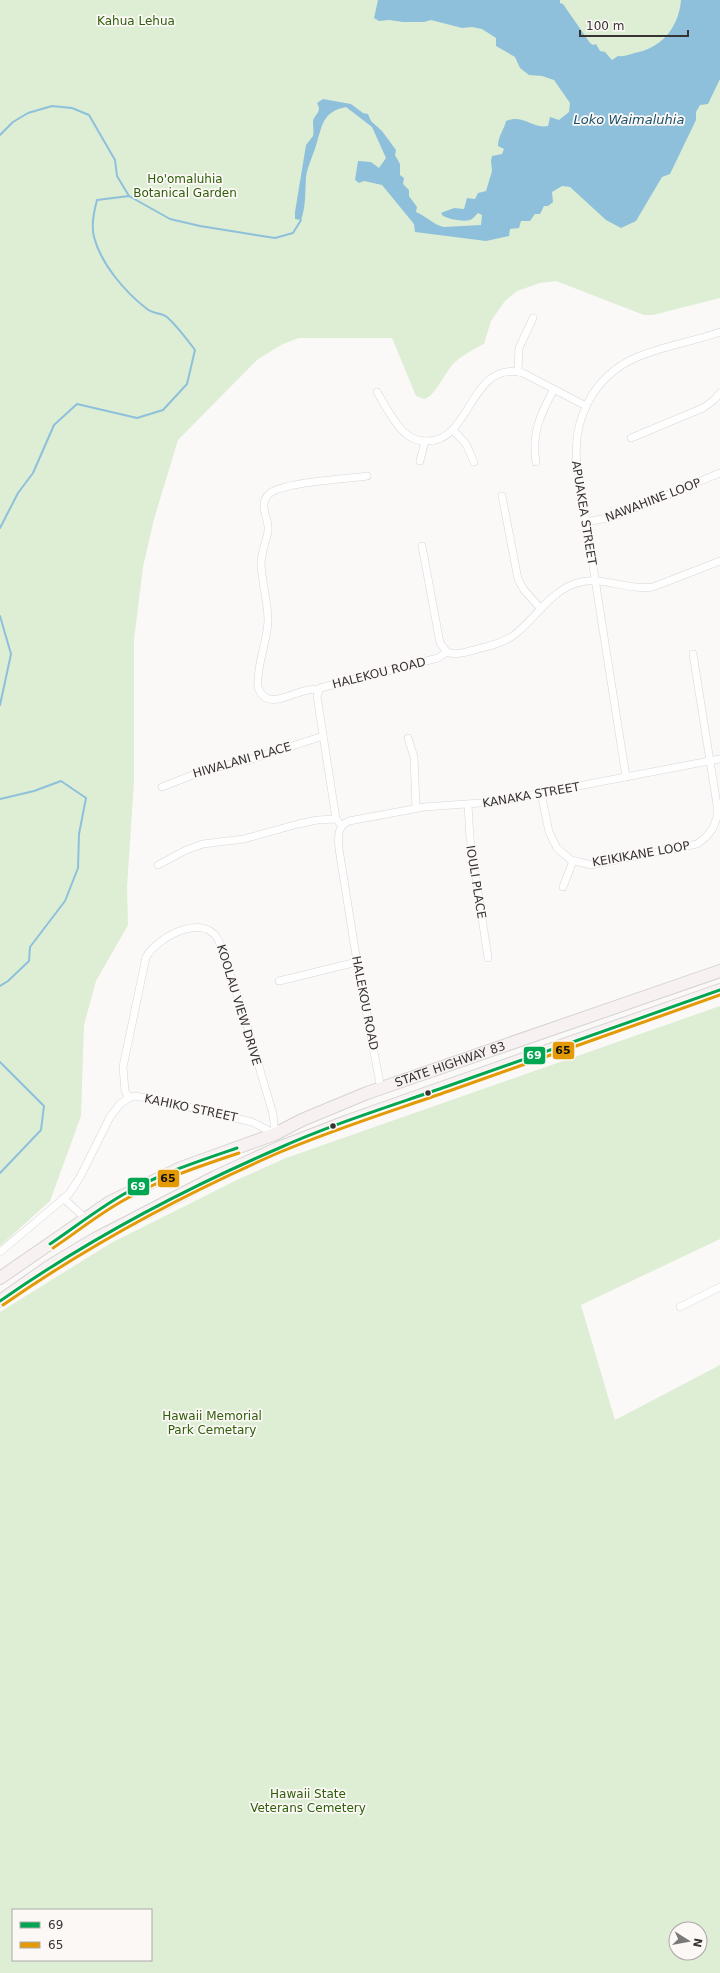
<svg xmlns="http://www.w3.org/2000/svg" width="720" height="1973" font-family="'DejaVu Sans',sans-serif">
	<style>
		.green { fill: #ddeed4; fill-rule: evenodd }
		.water { fill: #8ec0dc }
		.lines { fill: none; stroke-linecap: round; stroke-linejoin: round }
		.stream { stroke: #8ec0dc; stroke-width: 2 }
		.minor-casing { stroke: #d8d6d5; stroke-width: 8 }
		.primary-casing { stroke: #d5d4d3; stroke-width: 14 }
		.minor { stroke: #fefefe; stroke-width: 7 }
		.primary { stroke: #f8f1f1; stroke-width: 12 }
		.bus-1-casing { stroke: #fcf8f6; stroke-width: 6 }
		.bus-2-casing { stroke: #fcf8f6; stroke-width: 6 }
		.bus-1 { stroke: #00a651; stroke-width: 3 }
		.bus-2 { stroke: #e49a05; stroke-width: 3 }
		.bus-dot { fill: #353333; stroke: #fcf8f6; stroke-width: 1.5 }
		.labels { text-anchor: middle; dominant-baseline: central; stroke-width: 3.5; stroke-linejoin: round; paint-order: stroke }
		.park-label { font-size: 12px; fill: #2d5e08; stroke: #fcf8f6 }
		.street-label { font-size: 12px; fill: #353333; stroke: #fcf8f6 }
		.water-label { font-size: 13px; font-style: italic; fill: #18516c; stroke: #fcf8f6 }
		.line-badge { stroke: #fcf8f6; stroke-width: 1.5 }
		.badge-label { font-size: 11px; text-anchor: middle; font-weight: bold; fill: #fff }
		.pale-badge-label { font-size: 11px; text-anchor: middle; font-weight: bold; fill: #111 }
	</style>
	<rect width="100%" height="100%" fill="#fbf9f7"/>
	<g class="green">
		<path d="M0,0H720V298L653,315H644L556,281L540,283L517,291L505,301L491,321L484,344C473,349 463,355 454,363C445,372 435,397 424,399L416,396L392,338H299L283,344L258,359L178,440L154,519L143,567L137,616L134,640V781L127,887L128,925L96,981L84,1025L81,1116L50,1201L0,1246Z"/>
		<path d="M720,1006V1239L581,1305L615,1420L720,1365V1973H0V1312L111,1243L239,1179L286,1158ZM13,1910H151V1960H13ZM676,1929H700V1953H676Z"/>
	</g>
	<path class="water" d="M378,0H560V3L563,4L590,43L593,45L596,44L600,51L605,52L612,60L618,56C626,57 632,53 639,52C664,46 679,25 681,0H720V79L708,104L700,105L696,112V120L670,174L662,177L636,221L621,228L606,220L570,187L562,186L552,192L553,202L548,206H544L540,214H535L530,221H521L519,228L510,229L509,236L486,241L415,232L414,224L382,185L364,181L359,183L355,180L358,161L371,162L379,168L386,158L372,127L346,107C324,112 323,122 317,142C314,154 308,164 306,177C305,192 306,206 301,220L295,219V212L306,145L313,136C314,131 313,127 313,122C313,115 323,113 317,103L323,99L351,104L363,113L368,114L371,121L382,131L396,150L395,155L400,164V175L404,178L403,184L409,190V196L417,207L416,212C426,216 434,225 444,227L481,225L482,215L478,213C476,215 473,219 470,220C463,222 449,219 443,216L441,213L454,208L464,209L467,198L475,199L478,193L486,191L492,171L491,161L492,156L502,154L504,149L498,146C498,136 504,130 506,121C524,114 532,129 548,126L550,117L559,120L569,112L570,103L554,80L542,76L529,75L520,68L515,57L496,46V38L482,29L472,27L462,28L431,20L424,22H403L389,20L379,21L374,18Z"/>
	<g class="lines">
		<g class="stream">
			<polyline points="0,135 13,122 28,113 52,106 72,108 89,115 115,160 117,176 129,196"/>
			<path d="M0,528L18,493L33,473L54,425L77,404L137,418L163,410L187,384L195,350C186,338 178,327 167,317C162,313 153,314 147,309C125,292 101,264 94,237C91,226 94,211 97,200L129,196L170,219L200,226L275,238L293,233L301,220"/>
			<polyline points="0,616 11,654 0,705"/>
			<polyline points="0,799 34,791 61,781 86,798 79,834 78,868 65,901 30,947 29,961 8,981 0,986"/>
			<polyline points="0,1062 44,1106 41,1130 0,1173"/>
		</g>
		<defs>
			<g id="minor">
				<polyline points="518,372 519,348 533,318"/>
				<path d="M377,392C385,405 393,422 404,432C410,438 418,441 426,441C472,443 469,359 523,373L586,406"/>
				<polyline points="453,430 466,444 474,462"/>
				<polyline points="631,438 703,408 714,400 720,393"/>
				<polyline points="420,461 425,441"/>
				<path d="M536,462C531,433 541,413 554,389"/>
				<polyline points="502,496 518,579 524,590 541,609"/>
				<polyline points="586,522 613,517 720,473"/>
				<polyline points="422,546 440,643 447,652"/>
				<path d="M318,690C299,685 268,716 258,687C256,666 267,643 268,621C268,602 262,583 261,564C261,552 266,543 268,531C270,519 257,505 269,494C282,482 347,479 367,476"/>
				<polyline points="408,738 414,757 416,808"/>
				<path d="M626,777L577,464C572,420 593,377 635,358C662,346 692,342 720,332"/>
				<polyline points="162,787 205,770 249,760 323,736"/>
				<polyline points="541,793 549,832 557,848 571,860 591,865 697,844 706,837 713,828 717,817 717,805 693,654"/>
				<polyline points="468,805 470,838 488,958"/>
				<path d="M342,826L336,819L317,696L320,688L438,658L447,652C456,656 465,652 474,650C487,646 502,644 514,635C535,619 549,593 574,584C601,574 626,591 653,587L720,561"/>
				<polyline points="158,865 186,850 203,844 244,839 298,824 317,820 336,819"/>
				<polyline points="563,887 573,861"/>
				<polyline points="279,981 357,962"/>
				<path d="M381,1089L357,962L339,849C338,837 337,826 349,821L424,807L494,802L720,759"/>
				<path d="M129,1098L125,1091L123,1067L146,957C158,936 208,910 220,944L245,1019L273,1114L275,1134"/>
				<polyline points="63,1198 86,1219"/>
				<polyline points="0,1252 69,1194 80,1177 110,1117 120,1104 129,1098 134,1096 154,1099 252,1122 275,1134"/>
				<polyline points="680,1307 720,1287"/>
			</g>
			<g id="primary">
				<path id="s1" d="M0,1278L110,1202L181,1168L275,1134L302,1120L367,1093L720,971"/>
				<polyline points="0,1301 50,1266 95,1239 215,1177 278,1148 348,1121 720,990"/>
			</g>
		</defs>
		<use href="#minor" class="minor-casing"/>
		<use href="#primary" class="primary-casing"/>
		<use href="#minor" class="minor"/>
		<use href="#primary" class="primary"/>
		<defs>
			<g id="bus-1">
				<path d="M50,1244C75,1227 98,1209 124,1194C159,1174 199,1161 237,1148"/>
				<path d="M0,1301C86,1241 180,1191 277,1149C332,1124 391,1106 448,1086C538,1054 629,1022 720,990"/>
			</g>
			<g id="bus-2">
				<path d="M53,1248C77,1232 100,1213 126,1199C161,1179 200,1166 239,1153"/>
				<path d="M3,1305C89,1245 182,1195 278,1153C334,1129 392,1111 449,1091C539,1059 630,1027 720,995"/>
			</g>
		</defs>
		<use href="#bus-1" class="bus-1-casing"/>
		<use href="#bus-2" class="bus-2-casing"/>
		<use href="#bus-1" class="bus-1"/>
		<use href="#bus-2" class="bus-2"/>
	</g>
	<g class="bus-dot">
		<circle cx="428" cy="1093" r="3.5"/>
		<circle cx="333" cy="1126" r="3.5"/>
	</g>
	<g class="labels">
		<g class="park-label">
			<text x="136" y="21">Kahua Lehua</text>
			<text x="185" y="179">Ho'omaluhia<tspan x="185" dy="14">Botanical Garden</tspan></text>
			<text x="212" y="1416">Hawaii Memorial<tspan x="212" dy="14">Park Cemetary</tspan></text>
			<text x="308" y="1794">Hawaii State<tspan x="308" dy="14">Veterans Cemetery</tspan></text>
		</g>
		<g class="street-label">
			<text transform="translate(653 500) rotate(-21)">NAWAHINE LOOP</text>
			<text transform="translate(584 513) rotate(81)">APUAKEA STREET</text>
			<text transform="translate(379 673) rotate(-14)">HALEKOU ROAD</text>
			<text transform="translate(242 760) rotate(-16)">HIWALANI PLACE</text>
			<text transform="translate(531 795) rotate(-10)">KANAKA STREET</text>
			<text transform="translate(641 854) rotate(-10)">KEIKIKANE LOOP</text>
			<text transform="translate(476 882) rotate(81)">IOULI PLACE</text>
			<text transform="translate(365 1003) rotate(79)">HALEKOU ROAD</text>
			<text transform="translate(239 1005) rotate(73)">KOOLAU VIEW DRIVE</text>
			<text stroke="none"><textPath href="#s1" startOffset="501">STATE HIGHWAY 83</textPath></text>
			<text transform="translate(191 1108) rotate(12)">KAHIKO STREET</text>
		</g>
		<g class="water-label">
			<text x="629" y="119">Loko Waimaluhia</text>
		</g>
	</g>
	<g class="line-badge">
		<rect x="552" y="1041" width="23" height="19" rx="4" fill="#e49a05"/>
		<rect x="523" y="1046" width="23" height="19" rx="4" fill="#00a651"/>
		<rect x="157" y="1169" width="23" height="19" rx="4" fill="#e49a05"/>
		<rect x="127" y="1177" width="23" height="19" rx="4" fill="#00a651"/>
	</g>
	<g class="badge-label">
		<text x="534" y="1059">69</text>
		<text x="138" y="1190">69</text>
	</g>
	<g class="pale-badge-label">
		<text x="563" y="1054">65</text>
		<text x="168" y="1182">65</text>
	</g>
	<rect x="12" y="1909" width="140" height="52" fill="#fcf8f6" stroke="#aca9a8"/>
	<rect x="20" y="1922" width="20" height="6" fill="#00a651" stroke="#aca9a8"/>
	<text x="48" y="1929" font-size="12" fill="#353333">69</text>
	<rect x="20" y="1942" width="20" height="6" fill="#e49a05" stroke="#aca9a8"/>
	<text x="48" y="1949" font-size="12" fill="#353333">65</text>
	<g transform="translate(688 1941) rotate(101)"><circle r="19" fill="#fcf8f6" stroke="#aca9a8"/>
	<path d="M0-3L7 15L0 10L-7 15Z" fill="#7a7878"/>
	<text y="-6" font-size="11" font-weight="bold" text-anchor="middle" fill="#353333">N</text>
	</g>
	<path d="M580 30v6h108v-6" fill="none" stroke="#353333" stroke-width="2"/>
	<text x="586" y="30" font-size="12" fill="#353333" stroke="#fcf8f6" stroke-width="3" paint-order="stroke">100 m</text>
</svg>
